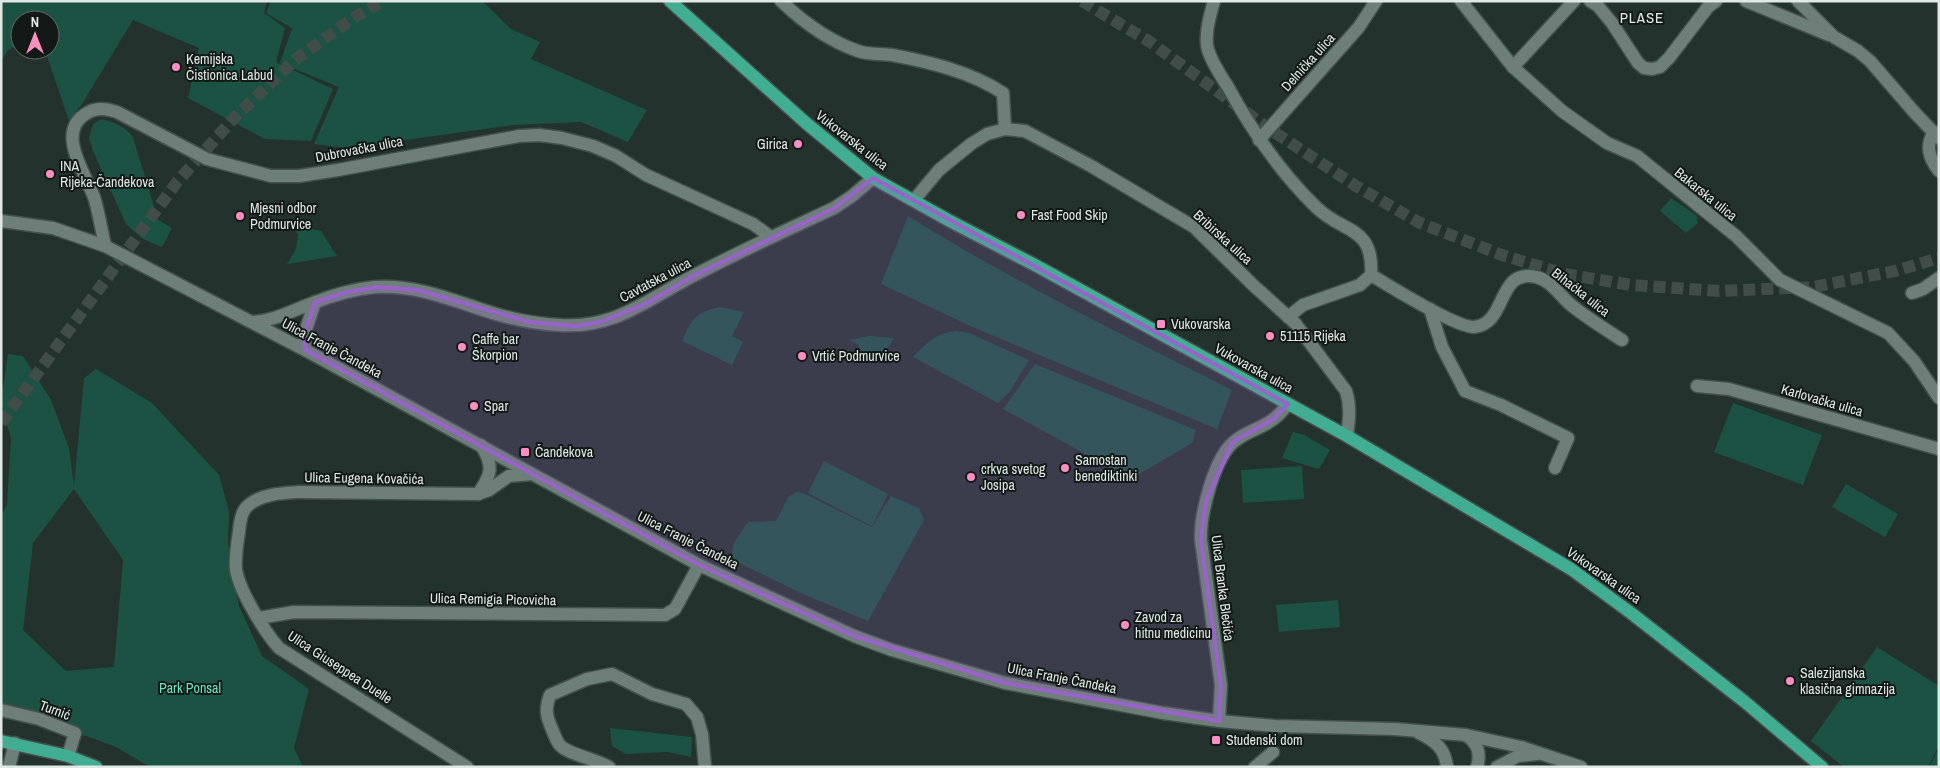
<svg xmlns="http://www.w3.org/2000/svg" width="1940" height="768" font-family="'Archivo Narrow',sans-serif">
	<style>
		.green { fill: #1c5243; fill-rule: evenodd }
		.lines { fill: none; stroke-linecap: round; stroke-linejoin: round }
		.major-tunnel { stroke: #404d49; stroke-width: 12; stroke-dasharray: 12 6; stroke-linecap: butt }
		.minor-casing { stroke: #44504c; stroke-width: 15 }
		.major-casing { stroke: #44504c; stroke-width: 15 }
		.minor { stroke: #6e7e78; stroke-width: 12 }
		.major { stroke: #41ad92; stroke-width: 12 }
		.marked { fill: #9964ca; fill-opacity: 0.2; stroke: #9964ca; stroke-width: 4; stroke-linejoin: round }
		.poi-dot { fill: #fc8fc2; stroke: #121916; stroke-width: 2 }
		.labels { text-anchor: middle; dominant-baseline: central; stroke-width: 4; stroke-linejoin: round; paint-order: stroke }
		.poi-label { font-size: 14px; fill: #dfe8e4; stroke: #121916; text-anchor: start }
		.street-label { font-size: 14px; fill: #dfe8e4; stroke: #121916 }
		.park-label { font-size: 14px; fill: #6ee4c2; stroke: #121916 }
		.neighbourhood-label { font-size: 15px; letter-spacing: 1px; fill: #dfe8e4; stroke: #121916 }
	</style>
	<rect width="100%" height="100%" fill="#24322e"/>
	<g class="green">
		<polygon points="1,1 267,1 264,13 285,28 276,62 333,89 311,141 265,139 188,98 199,48 133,20 82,104 69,121 45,50 50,50 50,20 20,20 20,45 8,50 1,61"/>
		<polygon points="271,1 482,1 511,29 540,42 531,59 647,110 628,142 581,122 513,125 347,148 314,144 339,87 280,63 292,28 266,13"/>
		<path d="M102,119C113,122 127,127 133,137L158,220L172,228L162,247L143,239L126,224L93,151L89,138L93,124Z"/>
		<polygon points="1671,198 1697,216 1697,224 1686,233 1660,211"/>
		<path d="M908,216C1012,281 1123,335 1232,390L1217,429L977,329L881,284Z"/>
		<polygon points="293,225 321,231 337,256 287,264 296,249 298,235"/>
		<path d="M720,307L744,312L732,336L743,342L732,365L682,341C692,318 696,312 720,307Z"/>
		<path d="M956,331L969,333L1029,360L1009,393L998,403L913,357C928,342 934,334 956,331Z"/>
		<polygon points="869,336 894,338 880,361 858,349 859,345 849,340"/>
		<path d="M8,354L23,356L51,400L69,448L74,486L84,378L96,369L152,403L219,475L229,511L228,545L239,606L262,656L309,689L294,748L303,767H150L116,747L86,736L26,720L1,717V515L7,505L11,438L1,403ZM74,489L123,560L114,667L66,671L23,630L33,543Z"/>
		<polygon points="1035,364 1196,430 1192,443 1131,479 1003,409"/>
		<polygon points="1733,403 1822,435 1803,485 1714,452"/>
		<polygon points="1293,432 1304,435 1330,450 1319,469 1282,458"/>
		<polygon points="824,461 888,494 872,526 808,493"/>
		<polygon points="1302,466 1304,499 1243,503 1241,470"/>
		<polygon points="1846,484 1898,514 1885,537 1832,507"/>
		<polygon points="797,492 803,493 872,527 891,496 919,508 924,520 868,621 803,594 735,561 732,557 733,544 748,522 776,521 788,497"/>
		<polygon points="1338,600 1340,627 1279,632 1276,605"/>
		<polygon points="1877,647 1939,686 1939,746 1928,767 1844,767 1811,741"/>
		<polygon points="610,728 692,737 691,757 668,752 626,754 612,746"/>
		<polygon points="1939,748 1939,767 1929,767"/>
	</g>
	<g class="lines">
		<g class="major-tunnel">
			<polyline points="1082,1 1150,42 1265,126 1356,186 1420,223 1502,255 1565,274 1631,285 1719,291 1813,287 1895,271 1939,258"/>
			<polyline points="1,423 177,182 235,117 296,59 355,17 383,1"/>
		</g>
		<defs>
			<g id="minor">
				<path d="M781,1C803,22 829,41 858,51C869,55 880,53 892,55C930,62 971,72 1003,93L1005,129"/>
				<path d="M1214,1C1210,15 1204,36 1208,50C1212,63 1221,76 1228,87C1252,131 1280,172 1316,207C1343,234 1374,225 1371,275"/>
				<polyline points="1461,1 1513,67 1562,111 1607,143 1637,156 1736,236 1780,280 1888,333 1914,361 1939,398"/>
				<polyline points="1590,1 1598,6 1612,23 1638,63 1644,68 1652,69 1660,67 1669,58 1708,7 1716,1"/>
				<polyline points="1746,1 1829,35"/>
				<polyline points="1798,1 1834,37 1858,51 1870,61 1915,113 1939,138"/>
				<polyline points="1513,67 1574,1"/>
				<path d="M1934,132C1925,146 1929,158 1939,171"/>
				<polyline points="1259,140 1359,27 1376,1"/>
				<path d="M914,200L939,170L971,144L987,134L1005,129L1025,131L1091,166L1194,227L1253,285L1295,323L1346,391C1351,407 1349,420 1347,436"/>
				<polyline points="1,221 53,228 105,246 305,350 699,565 854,636 892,650 1005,683 1163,713 1219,721 1275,726 1395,729 1466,735 1521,747 1581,767"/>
				<path d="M105,246C102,231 99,215 95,200C87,175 56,135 84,115C95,107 105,108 117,112L207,159L271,176H299L338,170L519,136L539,135L562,138L593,146L616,156L646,175L753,224L771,237"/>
				<polyline points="1912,293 1923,289 1939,278"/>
				<polyline points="1430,309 1442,347 1465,391 1501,405 1568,438 1555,468"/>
				<path d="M1288,317L1303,305L1360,285L1371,275C1389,286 1457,328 1474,327C1508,324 1496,268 1536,277C1551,280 1560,296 1571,305C1587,318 1605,329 1622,340"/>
				<path d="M252,322C275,321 293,310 313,303C333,295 354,289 375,287C418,284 456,302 496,314C517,320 538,324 559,325C614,329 647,300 691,277C738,252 787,230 834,208L852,196L873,178"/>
				<polyline points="305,350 304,335 315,302"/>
				<polyline points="1697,386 1729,389 1939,449"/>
				<path d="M478,494C492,474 494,466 481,445"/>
				<polyline points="259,618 294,612 665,615 675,609 699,565"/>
				<polyline points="1,710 39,719 75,733 68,756"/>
				<path d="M1219,721L1221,685L1201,540C1200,515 1214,457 1235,441C1247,431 1263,428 1275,418C1280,414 1284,409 1288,404"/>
				<path d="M1419,733C1435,741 1445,748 1447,767"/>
				<path d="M1466,735C1478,744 1481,753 1477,767"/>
				<polyline points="9,767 15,743"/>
				<path d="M467,767L279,648C264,631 240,592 236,570C235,558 237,544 239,532C240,522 241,510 250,504C262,494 283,493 298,492L478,494L489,490L509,476L532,474"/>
				<path d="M609,767C596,759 566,754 559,744C556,740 554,734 552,729C546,716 545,709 550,695L587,679L612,674L652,694L686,704L697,717L702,734L705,767"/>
				<polyline points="1255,767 1273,752"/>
				<polyline points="1497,767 1518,756 1537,754"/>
			</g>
			<g id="major">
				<polyline points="670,1 806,123 873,178 950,221 1035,265 1347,436 1571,569 1631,613 1745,702 1822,767"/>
				<polyline points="1,741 68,756 96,767"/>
			</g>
		</defs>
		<use href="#minor" class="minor-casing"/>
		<use href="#major" class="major-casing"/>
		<use href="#minor" class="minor"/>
		<use href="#major" class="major"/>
	</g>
	<path class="marked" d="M873,178L1288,404L1274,419L1233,442L1206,501L1201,540L1221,685L1219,721L1005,683L854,636L699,565L305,350L304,335L315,302L347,292L377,287L418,290L530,322L576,326L600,322L647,303L691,277L834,208Z"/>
	<g class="poi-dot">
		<circle cx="176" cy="67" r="5"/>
		<circle cx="798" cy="144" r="5"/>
		<circle cx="50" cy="174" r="5"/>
		<circle cx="1021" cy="215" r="5"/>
		<circle cx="240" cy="216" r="5"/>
		<rect x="1156" y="319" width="10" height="10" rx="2.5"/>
		<circle cx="1270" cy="336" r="5"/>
		<circle cx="462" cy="347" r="5"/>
		<circle cx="802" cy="356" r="5"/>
		<circle cx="474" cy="406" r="5"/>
		<rect x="520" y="447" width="10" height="10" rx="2.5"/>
		<circle cx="1065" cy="468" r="5"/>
		<circle cx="971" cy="477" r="5"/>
		<circle cx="1125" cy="625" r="5"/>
		<circle cx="1790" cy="681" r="5"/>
		<rect x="1211" y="735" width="10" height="10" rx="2.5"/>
	</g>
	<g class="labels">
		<g class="poi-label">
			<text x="186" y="59">Kemijska<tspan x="186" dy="16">Čistionica Labud</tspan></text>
			<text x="788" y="144" text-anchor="end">Girica</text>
			<text x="60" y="166">INA<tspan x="60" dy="16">Rijeka-Čandekova</tspan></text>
			<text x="250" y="208">Mjesni odbor<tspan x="250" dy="16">Podmurvice</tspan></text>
			<text x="1031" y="215">Fast Food Skip</text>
			<text x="1171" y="324">Vukovarska</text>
			<text x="1280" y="336">51115 Rijeka</text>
			<text x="472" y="339">Caffe bar<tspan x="472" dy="16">Škorpion</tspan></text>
			<text x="812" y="356">Vrtić Podmurvice</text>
			<text x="484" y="406">Spar</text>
			<text x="535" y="452">Čandekova</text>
			<text x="1075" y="460">Samostan<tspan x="1075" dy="16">benediktinki</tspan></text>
			<text x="981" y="469">crkva svetog<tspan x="981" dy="16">Josipa</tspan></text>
			<text x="1135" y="617">Zavod za<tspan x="1135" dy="16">hitnu medicinu</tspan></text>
			<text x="1800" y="673">Salezijanska<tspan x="1800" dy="16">klasična gimnazija</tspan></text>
			<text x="1226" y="740">Studenski dom</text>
		</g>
		<g class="street-label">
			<text transform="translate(1308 62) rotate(-48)">Delnička ulica</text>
			<text transform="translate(852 140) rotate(38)">Vukovarska ulica</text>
			<text transform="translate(359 149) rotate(-11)">Dubrovačka ulica</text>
			<text transform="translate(1706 194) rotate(39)">Bakarska ulica</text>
			<text transform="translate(1223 237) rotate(42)">Bribirska ulica</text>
			<text transform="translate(655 280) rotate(-28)">Cavtatska ulica</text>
			<text transform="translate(1581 292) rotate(38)">Bihaćka ulica</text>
			<text transform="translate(332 348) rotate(28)">Ulica Franje Čandeka</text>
			<text transform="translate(1254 368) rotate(29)">Vukovarska ulica</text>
			<text transform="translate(1822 400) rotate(16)">Karlovačka ulica</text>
			<text transform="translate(364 478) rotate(1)">Ulica Eugena Kovačića</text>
			<text transform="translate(688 540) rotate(27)">Ulica Franje Čandeka</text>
			<text transform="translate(1604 575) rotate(35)">Vukovarska ulica</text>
			<text transform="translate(1223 588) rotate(83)">Ulica Branka Blečića</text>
			<text transform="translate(493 599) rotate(1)">Ulica Remigia Picovicha</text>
			<text transform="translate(340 667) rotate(33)">Ulica Giuseppea Duelle</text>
			<text transform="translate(1062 678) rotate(11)">Ulica Franje Čandeka</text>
			<text transform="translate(55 710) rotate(20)">Turnić</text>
		</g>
		<g class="park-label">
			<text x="190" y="688">Park Ponsal</text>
		</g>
		<g class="neighbourhood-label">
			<text x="1642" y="17">PLASE</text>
		</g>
	</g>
	<rect width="1940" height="768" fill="none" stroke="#dfe8e4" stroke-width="5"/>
	<g transform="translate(35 35)"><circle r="24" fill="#121916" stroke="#646c68"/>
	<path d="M0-4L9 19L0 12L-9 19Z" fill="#fc8fc2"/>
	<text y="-8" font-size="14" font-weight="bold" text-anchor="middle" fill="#dfe8e4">N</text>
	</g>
</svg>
